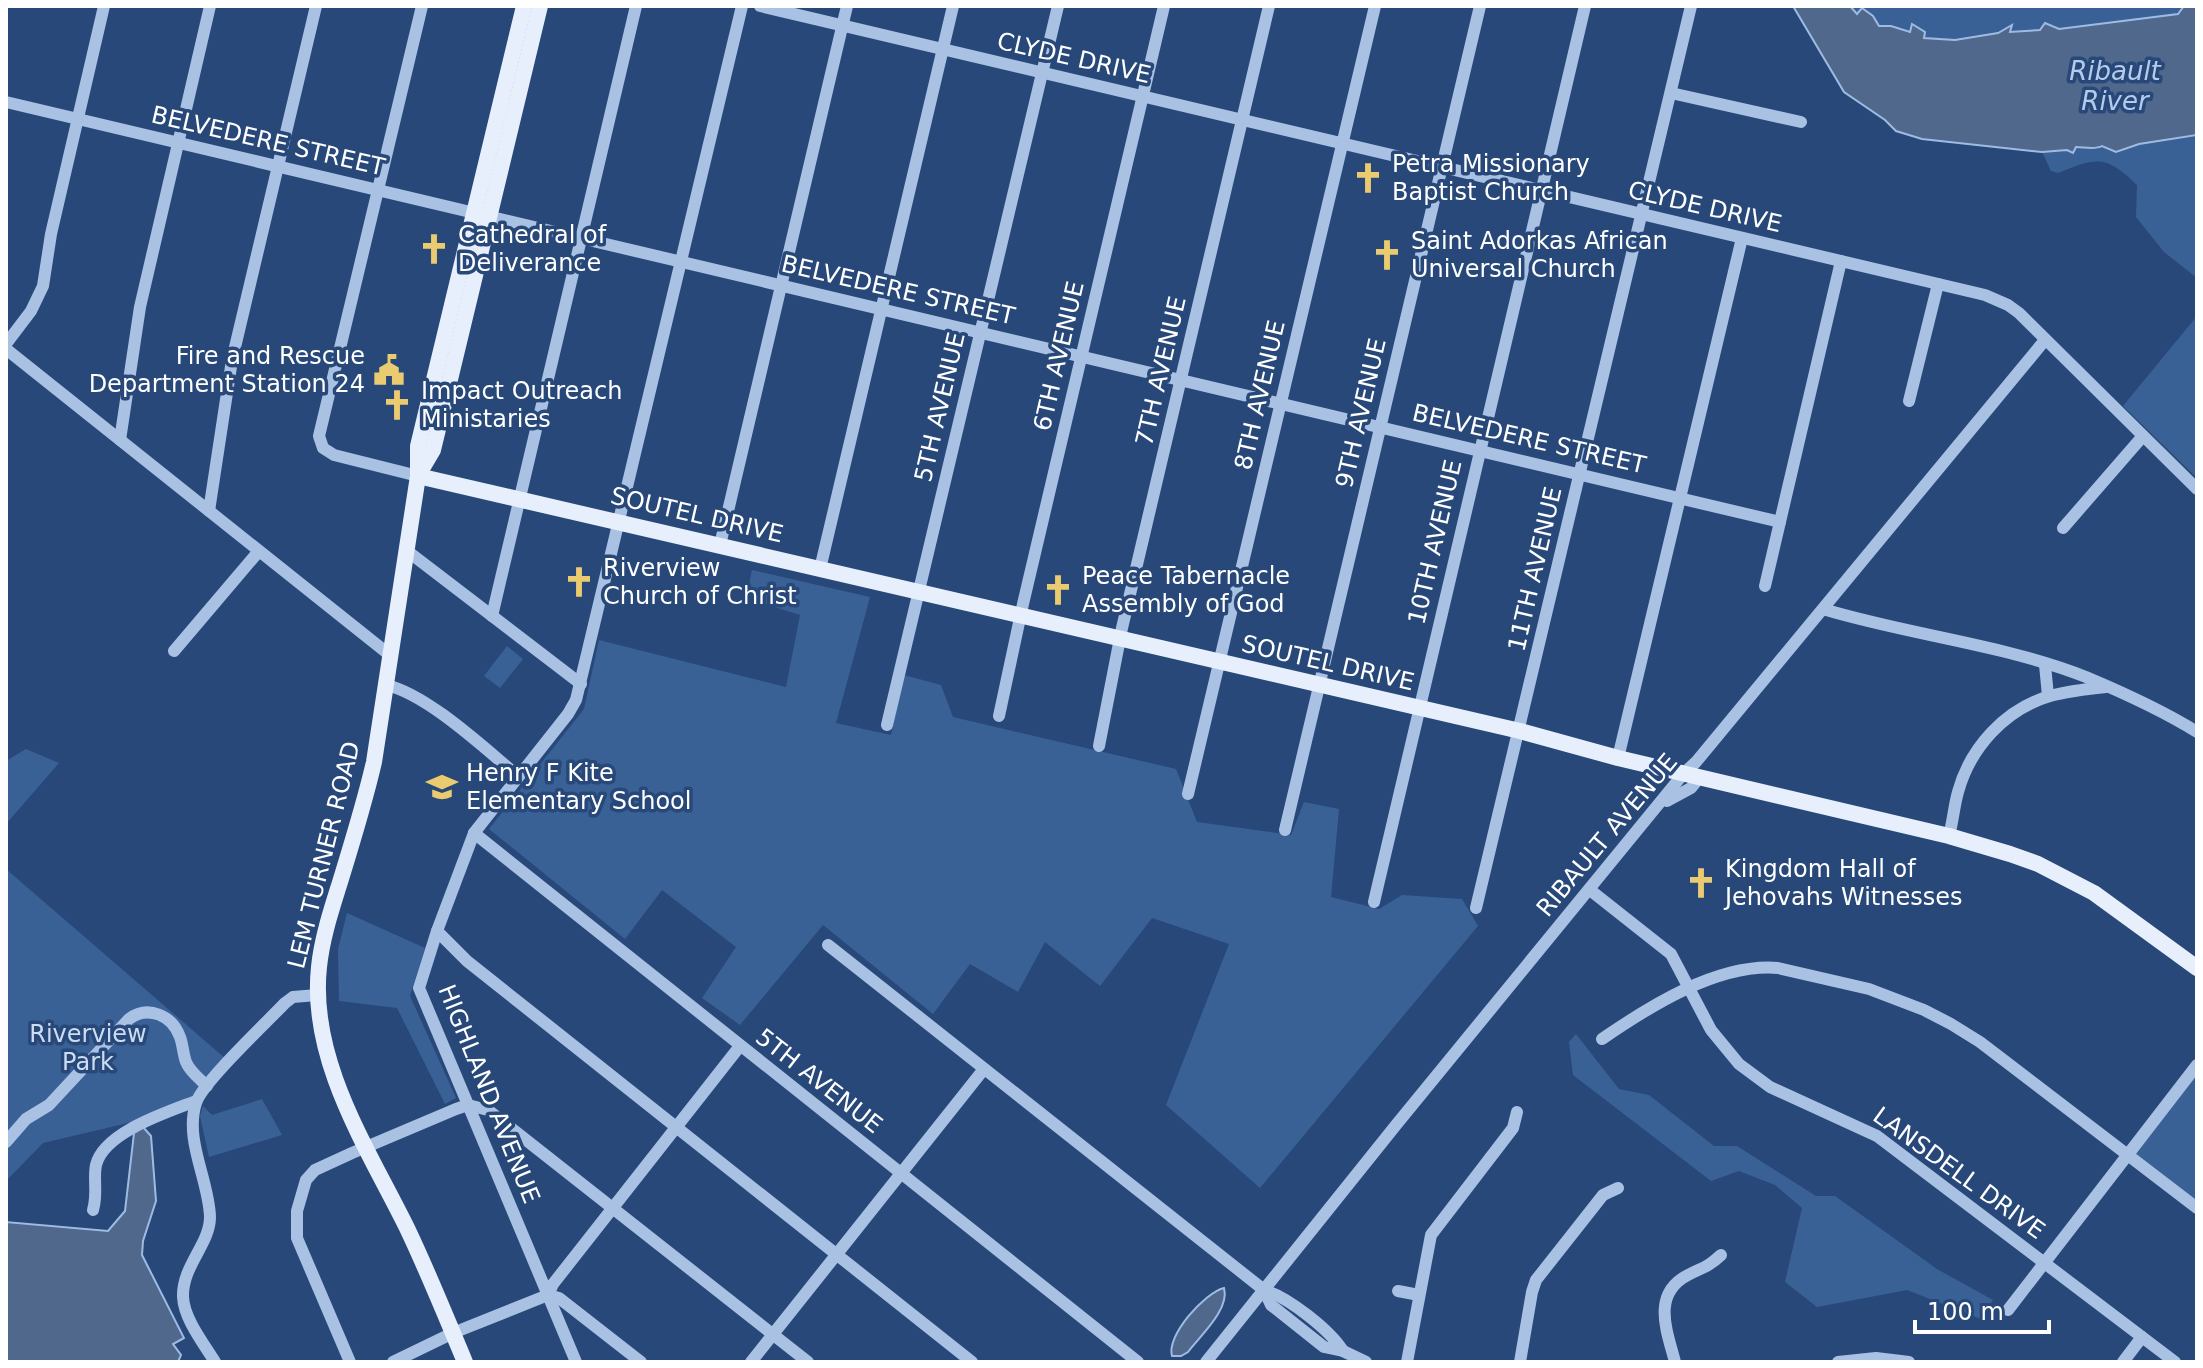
<svg xmlns="http://www.w3.org/2000/svg" width="2203" height="1368" font-family="'DejaVu Sans',sans-serif">
	<style>
		.green { fill: #3a6196 }
		.water { fill: #50688c; stroke: #9ebce3; stroke-width: 2 }
		.lines { fill: none; stroke-linecap: round; stroke-linejoin: round }
		.minor { stroke: #a9c1e3; stroke-width: 12 }
		.major { stroke: #e8effc; stroke-width: 16 }
		.labels { text-anchor: middle; dominant-baseline: central; stroke-width: 7; stroke-linejoin: round; paint-order: stroke }
		.street-label { font-size: 24px; fill: #fff; stroke: #274879 }
		.poi-label { font-size: 24px; fill: #fff; stroke: #274879; text-anchor: start }
		.park-label { font-size: 24px; fill: #ccdcf3; stroke: #274879 }
		.water-label { font-size: 26px; font-style: italic; fill: #b4cbeb; stroke: #274879 }
	</style>
	<rect width="100%" height="100%" fill="#274879"/>
	<g class="green">
		<path d="M1850,6H2184L2178,14L2058,29L2045,23L2040,30L2010,32L2012,26C2004,27 2001,31 1995,33C1972,41 1947,40 1924,38L1912,24L1910,32L1891,26H1879C1873,15 1869,12 1857,14Z"/>
		<path d="M2197,135V278L2164,252L2136,217L2137,185C2106,155 2097,157 2058,173L2051,171L2042,152L2102,146L2116,151L2139,144Z"/>
		<polygon points="2197,316 2197,478 2123,406"/>
		<polygon points="752,570 870,597 836,723 891,735 904,675 941,685 953,717 1176,769 1197,822 1291,835 1304,802 1339,809 1331,897 1379,909 1402,895 1462,899 1478,926 1260,1188 1166,1105 1229,944 1152,918 1100,986 1045,942 1018,992 970,964 933,1014 823,925 740,1025 702,998 736,947 662,890 625,939 489,829 584,709 599,640 786,687 800,615 746,598"/>
		<polygon points="507,646 523,659 500,688 484,676"/>
		<polygon points="26,749 59,763 6,824 6,761"/>
		<polygon points="6,869 226,1059 179,1111 43,1143 6,1181"/>
		<polygon points="347,913 425,948 410,996 456,1098 445,1104 397,1008 339,1001 338,949"/>
		<polygon points="1576,1034 1619,1089 1649,1095 1714,1146 1737,1146 1816,1196 1835,1196 1937,1269 1993,1300 1981,1319 1907,1290 1817,1307 1785,1282 1802,1208 1775,1185 1739,1171 1711,1181 1573,1075 1569,1042"/>
		<polygon points="2197,1074 2197,1201 2134,1154"/>
		<polygon points="262,1099 282,1135 209,1157 200,1116 203,1106 212,1115"/>
	</g>
	<g class="water">
		<path d="M1793,6H1850L1857,14L1862,8L1873,16L1879,26H1891L1910,32L1912,24L1925,32L1924,38L1955,40L1998,33L2012,25L2010,32L2040,30L2045,23L2059,29L2178,14L2184,6H2197V135L2139,144L2116,152L2102,146C2095,150 2084,147 2076,147L2073,153L2067,150L2042,152L1922,139L1896,131L1885,120L1844,92Z"/>
		<polygon points="143,1127 151,1136 156,1201 143,1241 142,1255 184,1338 173,1344 181,1355 178,1362 6,1362 6,1222 108,1231 125,1211 134,1133"/>
		<path d="M1224,1288C1230,1309 1201,1335 1188,1352L1181,1356H1172C1166,1336 1204,1293 1224,1288Z"/>
	</g>
	<g class="lines">
		<g class="minor">
			<polyline points="760,6 1985,295 2008,305 2019,313 2197,489"/>
			<polyline points="1671,93 1801,122"/>
			<polyline points="6,102 1780,522"/>
			<polyline points="6,344 31,311 43,286 51,234 104,6"/>
			<polyline points="6,349 391,656"/>
			<polyline points="1909,401 1938,284"/>
			<polyline points="120,440 140,307 210,6"/>
			<polyline points="418,476 334,455 323,448 319,436 422,6"/>
			<polyline points="209,511 232,360 316,6"/>
			<polyline points="2063,528 2143,436"/>
			<polyline points="720,545 847,6"/>
			<polyline points="406,550 581,684"/>
			<polyline points="820,569 953,6"/>
			<polyline points="1765,586 1841,261"/>
			<path d="M1823,609C1909,635 2002,644 2086,677C2124,693 2162,710 2197,732"/>
			<polyline points="492,616 636,6"/>
			<polyline points="174,651 259,551"/>
			<polyline points="2045,665 2048,696"/>
			<path d="M386,685C427,694 484,748 518,776"/>
			<polyline points="999,716 1023,604 1164,6"/>
			<polyline points="887,725 1058,6"/>
			<polyline points="1099,746 1122,628 1269,6"/>
			<polyline points="1618,758 1742,238"/>
			<polyline points="1188,794 1375,6"/>
			<polyline points="1667,801 1691,788 1700,777"/>
			<polyline points="1285,830 1480,6"/>
			<polyline points="474,833 1138,1362"/>
			<path d="M1949,836C1953,821 1954,806 1958,792C1970,748 2005,709 2050,696C2068,691 2087,689 2106,687"/>
			<polyline points="1590,890 1671,954 1711,1030 1739,1064 1770,1087 1877,1136 2175,1362"/>
			<polyline points="1374,902 1585,6"/>
			<polyline points="1476,908 1691,6"/>
			<polyline points="437,931 467,961 972,1362"/>
			<path d="M828,945L1264,1290C1288,1297 1330,1330 1343,1351"/>
			<path d="M1602,1039C1650,1006 1718,963 1778,968L1869,989L1924,1010L1951,1024L1980,1042L2197,1208"/>
			<path d="M6,1142L26,1119L49,1105L129,1019C148,1005 172,1015 180,1037C183,1045 183,1054 186,1062C190,1072 200,1079 207,1086"/>
			<path d="M93,1210C98,1193 93,1180 96,1165C104,1132 168,1112 196,1101"/>
			<polyline points="1264,1290 1271,1305 1324,1347 1343,1351 1366,1362"/>
			<polyline points="1398,1291 1419,1295"/>
			<polyline points="548,1295 559,1298 641,1362"/>
			<polyline points="2008,1310 2197,1065"/>
			<path d="M215,1362C204,1344 184,1319 183,1297C182,1266 210,1244 210,1217C209,1180 184,1140 196,1103C202,1083 267,1022 285,1003L293,997L317,995"/>
			<polyline points="350,1362 297,1238 297,1211 306,1180 315,1170 352,1153 456,1109 468,1105 488,1110 808,1362"/>
			<polyline points="393,1362 453,1333 548,1295 553,1284 740,1046"/>
			<polyline points="576,1362 419,988 437,931 474,833 568,714 576,700 742,6"/>
			<polyline points="751,1362 984,1069"/>
			<polyline points="1206,1362 1396,1125 1684,773 1696,762 2045,340"/>
			<polyline points="1407,1362 1431,1235 1513,1128 1517,1112"/>
			<polyline points="1520,1362 1532,1292 1536,1280 1603,1195 1618,1188"/>
			<path d="M1675,1362C1667,1331 1651,1294 1688,1275C1703,1267 1707,1268 1721,1255"/>
			<polyline points="1838,1362 1876,1358 1909,1362"/>
			<polyline points="2123,1362 2142,1337"/>
		</g>
		<g class="major">
			<polyline points="420,472 433,450 540,6"/>
			<polyline points="418,476 1520,731 1618,758 1949,836 2010,854 2038,864 2094,893 2197,968"/>
			<path d="M465,1362C446,1317 428,1272 407,1228C367,1147 309,1060 319,967C322,937 332,908 341,879C353,840 365,801 374,762L418,476V446L524,6"/>
		</g>
	</g>
	<defs>
		<symbol id="church-bare" viewBox="-9 -9 18 18"><path d="M-1.2-6h2.4v3.5h3.3v2.4h-3.3V6h-2.4V-.1h-3.3v-2.4h3.3Z" fill="#ebcb6f" stroke="#274879" stroke-width="2.5" paint-order="stroke"/></symbol>
		<symbol id="civic-bare" viewBox="-9 -9 18 18"><path d="M-.6-6.5H3V-4.5H.6V-3L4-1V1h2V6H-6V1h2V-1L-.6-3ZM-1.2 2.5V6h2.4V2.5Z" fill="#ebcb6f" stroke="#274879" stroke-width="2.5" paint-order="stroke"/></symbol>
		<symbol id="school-bare" viewBox="-9 -9 18 18"><path d="M0-5L7-2L0 1L-7-2ZM-4 1L0 2.5L4 1V4Q0 6-4 4Z" fill="#ebcb6f" stroke="#274879" stroke-width="2.5" paint-order="stroke"/></symbol>
	</defs>
	<g fill-rule="evenodd">
		<use href="#church-bare" x="1346" y="156" width="44" height="44"/>
		<use href="#church-bare" x="412" y="227" width="44" height="44"/>
		<use href="#church-bare" x="1365" y="233" width="44" height="44"/>
		<use href="#civic-bare" x="367" y="348" width="44" height="44"/>
		<use href="#church-bare" x="375" y="383" width="44" height="44"/>
		<use href="#church-bare" x="557" y="560" width="44" height="44"/>
		<use href="#church-bare" x="1036" y="568" width="44" height="44"/>
		<use href="#school-bare" x="420" y="765" width="44" height="44"/>
		<use href="#church-bare" x="1679" y="861" width="44" height="44"/>
	</g>
	<g class="labels">
		<g class="street-label">
			<text transform="translate(1074 58) rotate(13)">CLYDE DRIVE</text>
			<text transform="translate(268 141) rotate(13)">BELVEDERE STREET</text>
			<text transform="translate(1705 207) rotate(13)">CLYDE DRIVE</text>
			<text transform="translate(898 290) rotate(13)">BELVEDERE STREET</text>
			<text transform="translate(1059 356) rotate(-77)">6TH AVENUE</text>
			<text transform="translate(1161 371) rotate(-77)">7TH AVENUE</text>
			<text transform="translate(1260 395) rotate(-77)">8TH AVENUE</text>
			<text transform="translate(940 407) rotate(-77)">5TH AVENUE</text>
			<text transform="translate(1361 413) rotate(-77)">9TH AVENUE</text>
			<text transform="translate(1529 439) rotate(13)">BELVEDERE STREET</text>
			<text transform="translate(697 515) rotate(13)">SOUTEL DRIVE</text>
			<text transform="translate(1435 542) rotate(-77)">10TH AVENUE</text>
			<text transform="translate(1535 569) rotate(-77)">11TH AVENUE</text>
			<text transform="translate(1328 663) rotate(13)">SOUTEL DRIVE</text>
			<text transform="translate(1607 835) rotate(-50)">RIBAULT AVENUE</text>
			<text transform="translate(324 855) rotate(-76)">LEM TURNER ROAD</text>
			<text transform="translate(819 1081) rotate(38)">5TH AVENUE</text>
			<text transform="translate(489 1094) rotate(68)">HIGHLAND AVENUE</text>
			<text transform="translate(1959 1173) rotate(36)">LANSDELL DRIVE</text>
		</g>
		<g class="poi-label">
			<text x="1392" y="164">Petra Missionary<tspan x="1392" dy="28">Baptist Church</tspan></text>
			<text x="458" y="235">Cathedral of<tspan x="458" dy="28">Deliverance</tspan></text>
			<text x="1411" y="241">Saint Adorkas African<tspan x="1411" dy="28">Universal Church</tspan></text>
			<text x="365" y="356" text-anchor="end">Fire and Rescue<tspan x="365" dy="28">Department Station 24</tspan></text>
			<text x="421" y="391">Impact Outreach<tspan x="421" dy="28">Ministaries</tspan></text>
			<text x="603" y="568">Riverview<tspan x="603" dy="28">Church of Christ</tspan></text>
			<text x="1082" y="576">Peace Tabernacle<tspan x="1082" dy="28">Assembly of God</tspan></text>
			<text x="466" y="773">Henry F Kite<tspan x="466" dy="28">Elementary School</tspan></text>
			<text x="1725" y="869">Kingdom Hall of<tspan x="1725" dy="28">Jehovahs Witnesses</tspan></text>
		</g>
		<g class="park-label">
			<text x="88" y="1034">Riverview<tspan x="88" dy="28">Park</tspan></text>
		</g>
		<g class="water-label">
			<text x="2115" y="71">Ribault<tspan x="2115" dy="30">River</tspan></text>
		</g>
	</g>
	<rect width="2203" height="1368" fill="none" stroke="#ffffff" stroke-width="16"/>
	<path d="M1915 1320v12h134v-12" fill="none" stroke="#ffffff" stroke-width="4"/>
	<text x="1927" y="1320" font-size="24" fill="#ffffff" stroke="#274879" stroke-width="6" paint-order="stroke">100 m</text>
</svg>
